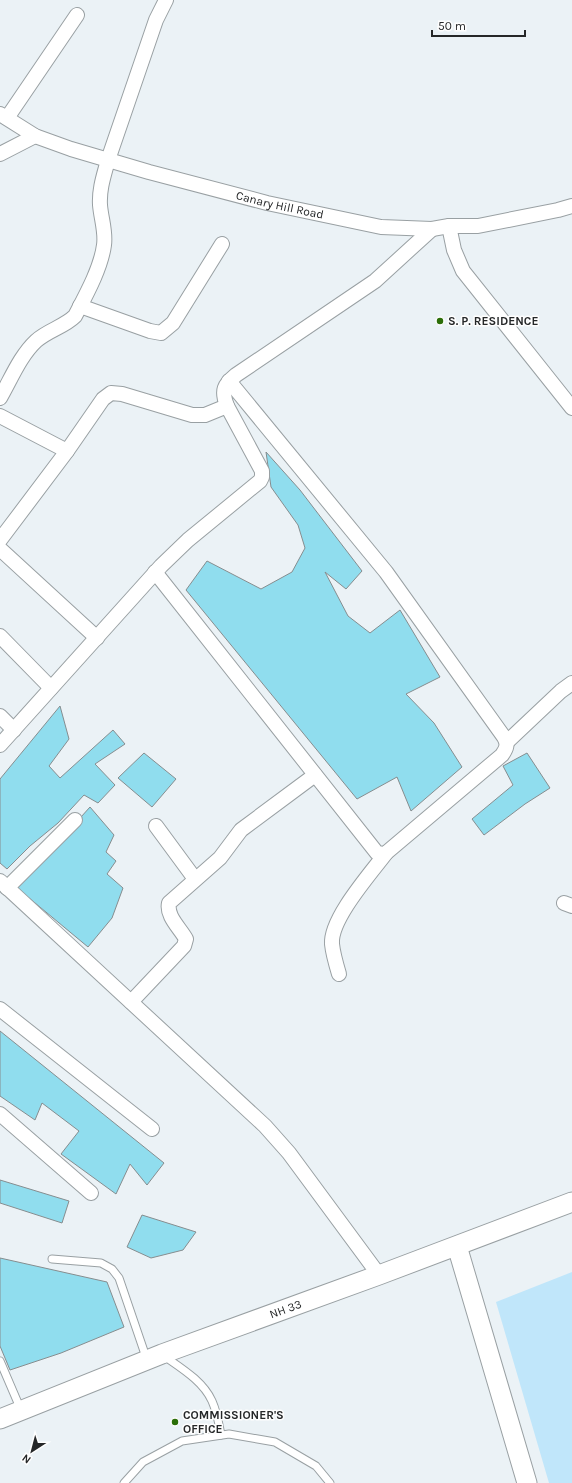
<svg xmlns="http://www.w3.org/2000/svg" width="572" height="1483" font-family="Karla,sans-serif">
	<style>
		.green { fill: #c0e6fa }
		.building { fill: #90ddee; stroke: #868d8f }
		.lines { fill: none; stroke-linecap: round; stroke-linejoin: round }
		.lane-casing { stroke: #99a0a3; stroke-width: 9 }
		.street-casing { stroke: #99a0a3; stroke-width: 16 }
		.secondary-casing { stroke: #99a0a3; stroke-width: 21 }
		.lane { stroke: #fff; stroke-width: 7 }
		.street { stroke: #fff; stroke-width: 14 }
		.secondary { stroke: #fff; stroke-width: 19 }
		.poi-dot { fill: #2b6e08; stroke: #fefefe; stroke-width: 1.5 }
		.labels { text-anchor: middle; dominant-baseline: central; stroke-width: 3; stroke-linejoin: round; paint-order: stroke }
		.street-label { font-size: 12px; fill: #252728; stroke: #fefefe }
		.poi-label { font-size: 12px; font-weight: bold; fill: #252728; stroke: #fefefe; text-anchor: start }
	</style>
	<rect width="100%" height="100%" fill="#ebf2f6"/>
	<polygon class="green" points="572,1272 572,1483 549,1483 496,1302"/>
	<g class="building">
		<polygon points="266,452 300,490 362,571 346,589 325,572 348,616 370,633 400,610 440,677 406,694 434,723 462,767 411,811 397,777 357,799 186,590 207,561 261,589 292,572 305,548 298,525 271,487"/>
		<polygon points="60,706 69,739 49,766 60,778 113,730 125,744 95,764 115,785 98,803 84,795 58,823 30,846 7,869 0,863 0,779"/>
		<polygon points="144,753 176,779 152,807 118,778"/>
		<polygon points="527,753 550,788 525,804 484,835 472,819 513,785 503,766"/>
		<polygon points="90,807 114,835 106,852 116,861 107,874 123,888 112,918 88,947 17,888"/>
		<polygon points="0,1031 164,1163 147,1185 130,1164 116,1194 61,1154 79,1131 42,1103 35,1120 0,1096"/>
		<polygon points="0,1180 69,1201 62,1223 0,1203"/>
		<polygon points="142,1215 196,1232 183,1250 151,1258 127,1247"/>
		<polygon points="0,1258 107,1282 124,1327 61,1353 10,1370 0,1346"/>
	</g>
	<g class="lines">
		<defs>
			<g id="lane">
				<polyline points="52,1259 101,1263 112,1269 119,1278 147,1360"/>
				<path d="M164,1356C181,1368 203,1381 212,1401C217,1412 219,1424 221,1435"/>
				<polyline points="0,1361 21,1410"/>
				<polyline points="124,1483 143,1462 182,1441 229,1434 275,1442 316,1466 330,1483"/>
			</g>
			<g id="street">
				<path id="s1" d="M0,114L35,136L71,149L149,172L267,203L381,227L432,229L449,226H478L558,210L572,206"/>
				<polyline points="7,118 77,15"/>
				<polyline points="0,154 35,136"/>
				<polyline points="449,226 454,250 463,271 572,408"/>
				<polyline points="80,306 150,331 161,333 173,323 222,244"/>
				<path d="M0,398C11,379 20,356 36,341C48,330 64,327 75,316C86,295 101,268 104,245C106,232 101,218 100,205C99,189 104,175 108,160L156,20L166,0"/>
				<polyline points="0,416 67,451 103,399 111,393 122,394 192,415 205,415 227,406"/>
				<polyline points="0,540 67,451"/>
				<polyline points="0,549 97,638"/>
				<path d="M155,572L377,853L383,854L386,853L502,755C507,748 508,744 504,737L386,572L229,381"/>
				<polyline points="0,636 51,688"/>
				<polyline points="0,716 14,730"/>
				<polyline points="507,742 561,691 572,683"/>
				<path d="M0,745L161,566L188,540L260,481L262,477V471L227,406C221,390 224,385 236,375L375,281L432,229"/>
				<polyline points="156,826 195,879"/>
				<polyline points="0,881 265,1126 289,1153 379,1275"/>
				<polyline points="7,888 75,820"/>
				<polyline points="564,903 572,906"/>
				<path d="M339,974C336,964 333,954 332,944C330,919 371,873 386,853"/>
				<path d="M131,1002L184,946L186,939C180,928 166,916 169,903L220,858L241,830L315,775"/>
				<polyline points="0,1009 152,1129"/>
				<polyline points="0,1114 91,1193"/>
			</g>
			<g id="secondary">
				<polyline points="457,1246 527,1483"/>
				<path id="s2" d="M0,1419L162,1354L379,1275L572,1202"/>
			</g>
		</defs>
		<use href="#lane" class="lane-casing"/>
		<use href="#street" class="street-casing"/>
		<use href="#secondary" class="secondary-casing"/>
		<use href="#lane" class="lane"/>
		<use href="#street" class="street"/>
		<use href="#secondary" class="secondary"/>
	</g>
	<g class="poi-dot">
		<circle cx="440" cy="321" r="4"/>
		<circle cx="175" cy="1422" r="4"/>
	</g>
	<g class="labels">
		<g class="street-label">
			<text stroke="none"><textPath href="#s1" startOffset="296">Canary Hill Road</textPath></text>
			<text stroke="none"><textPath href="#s2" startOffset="306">NH 33</textPath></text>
		</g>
		<g class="poi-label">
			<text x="448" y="321">S. P. RESIDENCE</text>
			<text x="183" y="1415">COMMISSIONER'S<tspan x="183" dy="14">OFFICE</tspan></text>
		</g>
	</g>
	<g transform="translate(32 1451) rotate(216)" stroke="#fefefe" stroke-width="3" paint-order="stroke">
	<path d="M0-3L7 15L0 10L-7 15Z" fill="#252728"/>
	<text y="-6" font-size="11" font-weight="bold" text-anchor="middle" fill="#252728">N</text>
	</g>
	<path d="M432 30v6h93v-6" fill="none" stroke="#252728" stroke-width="2"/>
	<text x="438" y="30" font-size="12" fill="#252728" stroke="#fefefe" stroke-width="3" paint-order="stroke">50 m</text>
</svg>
